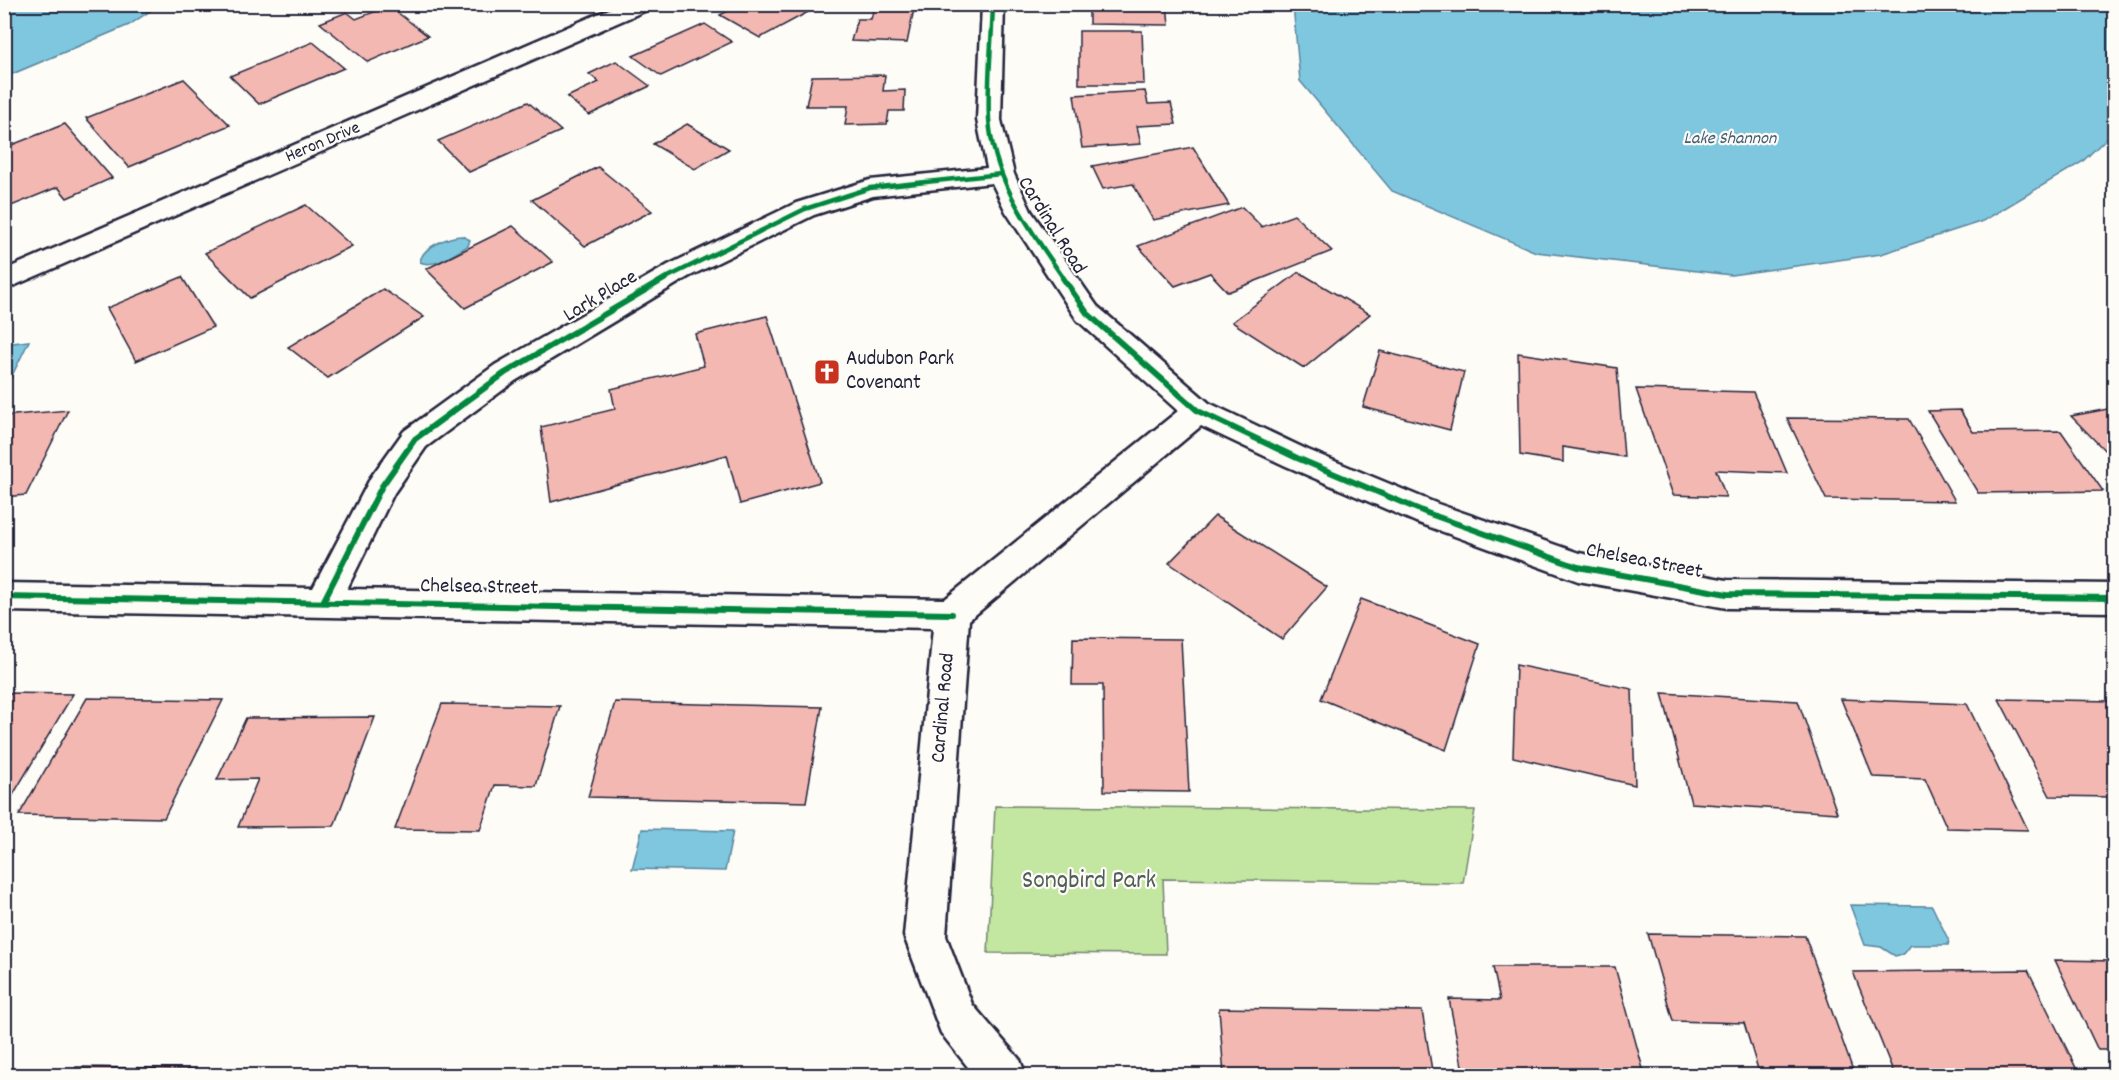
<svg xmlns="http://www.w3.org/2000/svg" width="2119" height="1080" font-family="Dekko,sans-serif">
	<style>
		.green { fill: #c3e7a0; stroke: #72846e; stroke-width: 1.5 }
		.water { fill: #7ec7df; stroke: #59859d; stroke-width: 1.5 }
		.building { fill: #f3b8b1; stroke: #22223b; stroke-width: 1.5 }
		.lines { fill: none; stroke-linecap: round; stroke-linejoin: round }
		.minor-casing { stroke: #22223b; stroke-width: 5 }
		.minor { fill: #fdfcf7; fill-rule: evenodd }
		.cycleway-far1-casing { stroke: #fdfcf7; stroke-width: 8 }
		.cycleway-casing { stroke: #fdfcf7; stroke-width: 10 }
		.cycleway-far1 { stroke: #00873e; stroke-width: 4.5 }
		.cycleway { stroke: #00873e; stroke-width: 6 }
		.labels { text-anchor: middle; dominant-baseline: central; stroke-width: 4.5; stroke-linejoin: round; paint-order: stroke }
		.far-water-label { font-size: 18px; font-style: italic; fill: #425c74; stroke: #fdfcf7 }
		.far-street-label { font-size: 18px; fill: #22223b; stroke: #fdfcf7 }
		.street-label { font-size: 21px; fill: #22223b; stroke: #fdfcf7 }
		.poi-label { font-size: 21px; fill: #22223b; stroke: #fdfcf7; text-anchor: start }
		.near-park-label { font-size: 26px; fill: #525d59; stroke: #fdfcf7 }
	</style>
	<rect width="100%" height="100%" fill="#fdfcf7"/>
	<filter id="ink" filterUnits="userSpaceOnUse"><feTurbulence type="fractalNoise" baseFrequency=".0167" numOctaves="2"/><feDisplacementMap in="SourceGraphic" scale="12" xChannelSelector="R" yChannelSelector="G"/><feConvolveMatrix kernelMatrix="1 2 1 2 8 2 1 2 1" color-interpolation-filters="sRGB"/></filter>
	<g filter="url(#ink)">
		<polygon class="green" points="995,806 1475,810 1463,883 1163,879 1166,954 988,953"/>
		<g class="water">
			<polygon points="5,4 159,4 159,5 129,25 5,77"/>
			<polygon points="1293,5 2114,5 2114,131 2082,162 1983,221 1881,254 1731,275 1536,252 1392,191 1300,81"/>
			<path d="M462,236L470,240L468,246C455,253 435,269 420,262C421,248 449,236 462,236Z"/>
			<polygon points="29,341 5,390 5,344"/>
			<polygon points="642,829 733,831 725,871 632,869"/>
			<polygon points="1850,905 1932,906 1949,941 1948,945 1910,945 1903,954 1895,956 1881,947 1865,945"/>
		</g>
		<g class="building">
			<polygon points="741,4 823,4 760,38 720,15"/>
			<polygon points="875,4 915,4 907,43 851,41 857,19 871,19"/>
			<polygon points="1089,4 1167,4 1169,25 1089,24"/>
			<polygon points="389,6 428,36 368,62 320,23 347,12 356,19"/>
			<polygon points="705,24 732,42 661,76 633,56"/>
			<polygon points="1079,31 1142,31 1144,84 1079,84"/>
			<polygon points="313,42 344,68 259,104 230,76"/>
			<polygon points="616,61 650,86 589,115 567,97 599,82 589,74"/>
			<polygon points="885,75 883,91 905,90 904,111 889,111 887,124 845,125 848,106 806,106 812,76"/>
			<polygon points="184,79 230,125 129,167 86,118"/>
			<polygon points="1145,91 1148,104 1171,103 1176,124 1137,126 1141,144 1082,148 1074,95"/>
			<polygon points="528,102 561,131 469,172 438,141"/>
			<polygon points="65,124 112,178 67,198 58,187 4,209 4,148"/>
			<polygon points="687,124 729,149 695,169 653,144"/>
			<polygon points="1193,147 1229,205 1153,220 1133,184 1103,189 1092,166"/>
			<polygon points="598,167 652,211 585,246 532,200"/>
			<polygon points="306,205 352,246 250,298 205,253"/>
			<polygon points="1242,207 1262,227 1294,215 1332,251 1228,292 1210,273 1175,286 1138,246"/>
			<polygon points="513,226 553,262 465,308 426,269"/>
			<polygon points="1299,272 1370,314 1304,368 1232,322"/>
			<polygon points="182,277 213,327 136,361 107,308"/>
			<polygon points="383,289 424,317 328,378 288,347"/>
			<polygon points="767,316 820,482 740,504 727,455 551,502 541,427 615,409 611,389 704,366 695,334"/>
			<polygon points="1380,351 1464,372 1450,430 1363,407"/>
			<polygon points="1518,353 1617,368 1624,457 1563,447 1563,462 1520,455"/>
			<polygon points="1636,389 1753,392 1787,473 1716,470 1726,497 1673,495"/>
			<polygon points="2113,408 2114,409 2114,460 2071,416"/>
			<polygon points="68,410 26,495 4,497 4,416"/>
			<polygon points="1960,410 1973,432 2061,431 2103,491 1978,493 1928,411"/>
			<polygon points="1787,418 1909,419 1955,501 1826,499"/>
			<polygon points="1215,516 1327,587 1282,639 1169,563"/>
			<polygon points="1361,599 1480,644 1446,750 1321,699"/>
			<polygon points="1073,638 1181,639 1189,792 1104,791 1103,685 1072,685"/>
			<polygon points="1516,665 1632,689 1635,785 1513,757"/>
			<polygon points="4,693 73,694 4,810"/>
			<polygon points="1662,693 1798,701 1837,813 1691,803"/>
			<polygon points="87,698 223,700 164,818 19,815"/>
			<polygon points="1841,699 1967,704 2028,830 1947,828 1925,779 1873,777"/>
			<polygon points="1999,699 2114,701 2114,797 2050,796"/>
			<polygon points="615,702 822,707 806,802 588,797"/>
			<polygon points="442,704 560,706 536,786 495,785 480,830 395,829"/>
			<polygon points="375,717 334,826 238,827 258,779 217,780 246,718"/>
			<polygon points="1648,934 1805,936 1855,1076 1760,1076 1744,1023 1673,1021"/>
			<polygon points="2055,960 2114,961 2114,1050 2098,1050"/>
			<polygon points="1493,967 1615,967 1645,1076 1464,1076 1449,999 1500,1000"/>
			<polygon points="2028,970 2080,1076 1895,1076 1853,972"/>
			<polygon points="1219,1008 1422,1011 1433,1076 1224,1076"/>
			<polygon points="76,1067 256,1070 253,1076 72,1076"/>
		</g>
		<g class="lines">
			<defs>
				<g id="minor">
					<polygon points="621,4 652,4 649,9 4,290 4,270"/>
					<path d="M982,4H1004L1001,120L1014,174L1031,211L1097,306L1209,403L1308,450L1438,504L1579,553L1727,580L2114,584V612L1727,608L1578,581L1416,522L1286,466L1201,426L969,620L946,936L972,1004L1020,1060L1026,1076H975L941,1033L904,936L933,628L4,611V583L313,588L371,477L404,431L495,365L668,265L796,203L870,180L987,168L977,120ZM992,183L1006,212L1077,320L1178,411L945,599L347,589L394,493L426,447L515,381L688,277L814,215L873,196Z"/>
				</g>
			</defs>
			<use href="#minor" class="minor-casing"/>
			<use href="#minor" class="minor"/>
			<defs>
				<g id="cycleway-far1">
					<path d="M993,4C992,42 987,81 989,119C993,181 1031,230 1064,279"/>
					<polyline points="664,279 805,209 870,188 1001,174"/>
				</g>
				<g id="cycleway">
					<polyline points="1063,278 1087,313 1198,411 1297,458 1427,513 1578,567 1727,594 2114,598"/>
					<polyline points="4,597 952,614"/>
					<polyline points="323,602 382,486 415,439 505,373 666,278"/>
				</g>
			</defs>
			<use href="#cycleway-far1" class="cycleway-far1-casing"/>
			<use href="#cycleway" class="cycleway-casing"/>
			<use href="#cycleway-far1" class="cycleway-far1"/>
			<use href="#cycleway" class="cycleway"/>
		</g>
	</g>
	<defs>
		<symbol id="church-square" viewBox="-11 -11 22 22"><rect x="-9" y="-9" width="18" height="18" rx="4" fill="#c8321e" stroke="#fdfcf7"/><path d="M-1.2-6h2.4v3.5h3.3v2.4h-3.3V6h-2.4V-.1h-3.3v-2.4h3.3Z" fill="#fff"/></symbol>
	</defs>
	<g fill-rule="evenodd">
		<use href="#church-square" x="812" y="357" width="30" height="30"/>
	</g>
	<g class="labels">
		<g class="far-water-label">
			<text x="1730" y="139">Lake Shannon</text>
		</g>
		<g class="far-street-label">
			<text transform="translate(323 143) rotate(-23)">Heron Drive</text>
		</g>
		<g class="street-label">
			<text transform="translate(1051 226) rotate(58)">Cardinal Road</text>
			<text transform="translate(601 297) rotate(-31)">Lark Place</text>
			<text transform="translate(1644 562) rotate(11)">Chelsea Street</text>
			<text transform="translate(479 588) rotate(1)">Chelsea Street</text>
			<text transform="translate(944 708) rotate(-85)">Cardinal Road</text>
		</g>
		<g class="poi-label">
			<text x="846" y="360">Audubon Park<tspan x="846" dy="24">Covenant</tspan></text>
		</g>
		<g class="near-park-label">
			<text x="1089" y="881">Songbird Park</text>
		</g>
	</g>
	<rect width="2119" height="1080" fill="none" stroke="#fdfcf7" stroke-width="24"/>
	<rect x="12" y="12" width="2095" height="1056" fill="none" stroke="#22223b" stroke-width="2" filter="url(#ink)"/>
</svg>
